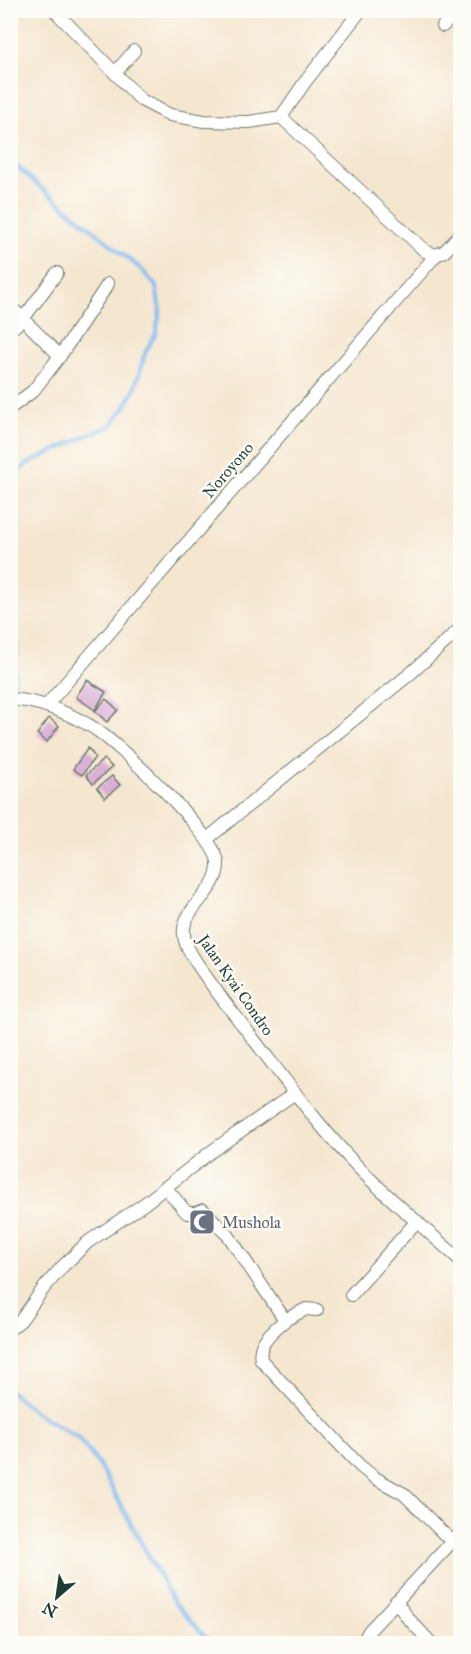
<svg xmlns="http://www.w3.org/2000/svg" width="471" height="1654" font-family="'IM FELL Great Primer',serif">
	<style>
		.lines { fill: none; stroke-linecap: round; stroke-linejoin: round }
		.stream { stroke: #7dbaf0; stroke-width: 4 }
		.building { fill: #d9add6 }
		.minor-casing { stroke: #6a786a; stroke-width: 14 }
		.minor { stroke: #fff; stroke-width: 12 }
		.labels { text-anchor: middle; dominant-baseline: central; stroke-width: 5; stroke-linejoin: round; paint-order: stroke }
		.street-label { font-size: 16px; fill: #1f3d34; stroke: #fdfcf7 }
		.worship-label { font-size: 16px; fill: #5b616d; stroke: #fdfcf7; text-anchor: start }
	</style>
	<rect width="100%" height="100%" fill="#fdfcf7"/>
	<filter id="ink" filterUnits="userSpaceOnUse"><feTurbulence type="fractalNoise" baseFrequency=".0167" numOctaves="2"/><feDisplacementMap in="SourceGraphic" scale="12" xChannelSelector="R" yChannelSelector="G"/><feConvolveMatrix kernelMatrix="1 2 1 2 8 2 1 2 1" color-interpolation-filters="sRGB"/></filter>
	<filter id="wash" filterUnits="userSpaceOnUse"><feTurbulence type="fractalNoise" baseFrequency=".008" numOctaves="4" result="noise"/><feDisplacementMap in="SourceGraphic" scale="24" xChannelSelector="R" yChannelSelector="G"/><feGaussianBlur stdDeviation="1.35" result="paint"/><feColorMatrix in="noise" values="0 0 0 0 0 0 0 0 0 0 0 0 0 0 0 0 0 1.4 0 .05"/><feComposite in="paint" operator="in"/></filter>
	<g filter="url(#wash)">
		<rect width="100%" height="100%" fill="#f5e6cf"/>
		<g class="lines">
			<g class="stream">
				<polyline points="10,160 33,181 141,269 156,286 160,311 156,333 145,353 134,391 123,410 109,427 88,435 27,464 10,480"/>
				<polyline points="10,607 17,646 10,721"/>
				<polyline points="10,1391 35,1412 78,1438 98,1463 174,1603 212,1644"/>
			</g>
		</g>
		<g id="blocks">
			<g class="building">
				<polygon points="87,680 106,692 95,710 76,697"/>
				<polygon points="106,699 118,710 107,722 95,711"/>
				<polygon points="49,718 59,726 47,742 37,734"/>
				<polygon points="88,748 95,757 82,775 73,769"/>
				<polygon points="104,759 112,767 93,784 86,775"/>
				<polygon points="112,776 120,785 105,798 97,788"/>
			</g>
		</g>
	</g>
	<g filter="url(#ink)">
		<use href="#blocks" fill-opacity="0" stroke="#6a786a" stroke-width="1.5"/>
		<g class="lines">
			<defs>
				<g id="minor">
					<polyline points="54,10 141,100 170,115 204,121 249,122 281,117 305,82 361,10"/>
					<polyline points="443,26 458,10"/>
					<polyline points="115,73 134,51"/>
					<polyline points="281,117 425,251 436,255"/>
					<polyline points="10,306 23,319 57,273"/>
					<polyline points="10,330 23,319 60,356 108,284"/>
					<polyline points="10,408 33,391 60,356"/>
					<path d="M10,699C37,701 64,711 87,724C113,737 219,838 218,864C218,899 166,912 190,952C207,982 230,1008 251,1036C286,1081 320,1128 360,1169C391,1201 427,1230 460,1260"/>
					<polyline points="46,706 436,255 445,251 460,234"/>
					<polyline points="207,839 411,673 460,629"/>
					<path d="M165,1187L187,1213H195L203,1210C212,1216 218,1228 228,1235L285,1320C273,1331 257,1342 261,1360L360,1466L375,1478L404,1494L452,1542"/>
					<polyline points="351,1295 417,1221"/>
					<polyline points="285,1320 306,1309 317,1310"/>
					<polyline points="10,1329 21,1320 43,1289 62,1267 88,1242 144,1204 212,1151 295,1093"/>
					<polyline points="396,1601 407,1617 432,1644"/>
					<polyline points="362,1644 369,1631 460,1533"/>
				</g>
			</defs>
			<use href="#minor" class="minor-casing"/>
			<use href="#minor" class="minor"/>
		</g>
	</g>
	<defs>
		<symbol id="mosque-square" viewBox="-11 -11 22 22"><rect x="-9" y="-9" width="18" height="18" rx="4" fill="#6b7280" stroke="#fdfcf7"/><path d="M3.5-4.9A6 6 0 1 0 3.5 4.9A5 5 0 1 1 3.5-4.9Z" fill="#fff"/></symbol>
	</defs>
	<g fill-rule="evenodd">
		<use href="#mosque-square" x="187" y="1207" width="30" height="30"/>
	</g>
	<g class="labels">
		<g class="street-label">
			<text transform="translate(228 470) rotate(-49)">Noroyono</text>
			<text transform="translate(236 985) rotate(55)">Jalan Kyai Condro</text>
		</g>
		<g class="worship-label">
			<text x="222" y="1222">Mushola</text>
		</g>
	</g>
	<rect width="471" height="1654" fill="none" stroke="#fdfcf7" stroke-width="36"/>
	<g transform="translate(57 1597) rotate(209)" stroke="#fdfcf7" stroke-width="4.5" paint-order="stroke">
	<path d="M0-4.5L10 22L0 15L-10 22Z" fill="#1f3d34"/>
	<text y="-9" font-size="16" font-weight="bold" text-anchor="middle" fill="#1f3d34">N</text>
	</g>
</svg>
